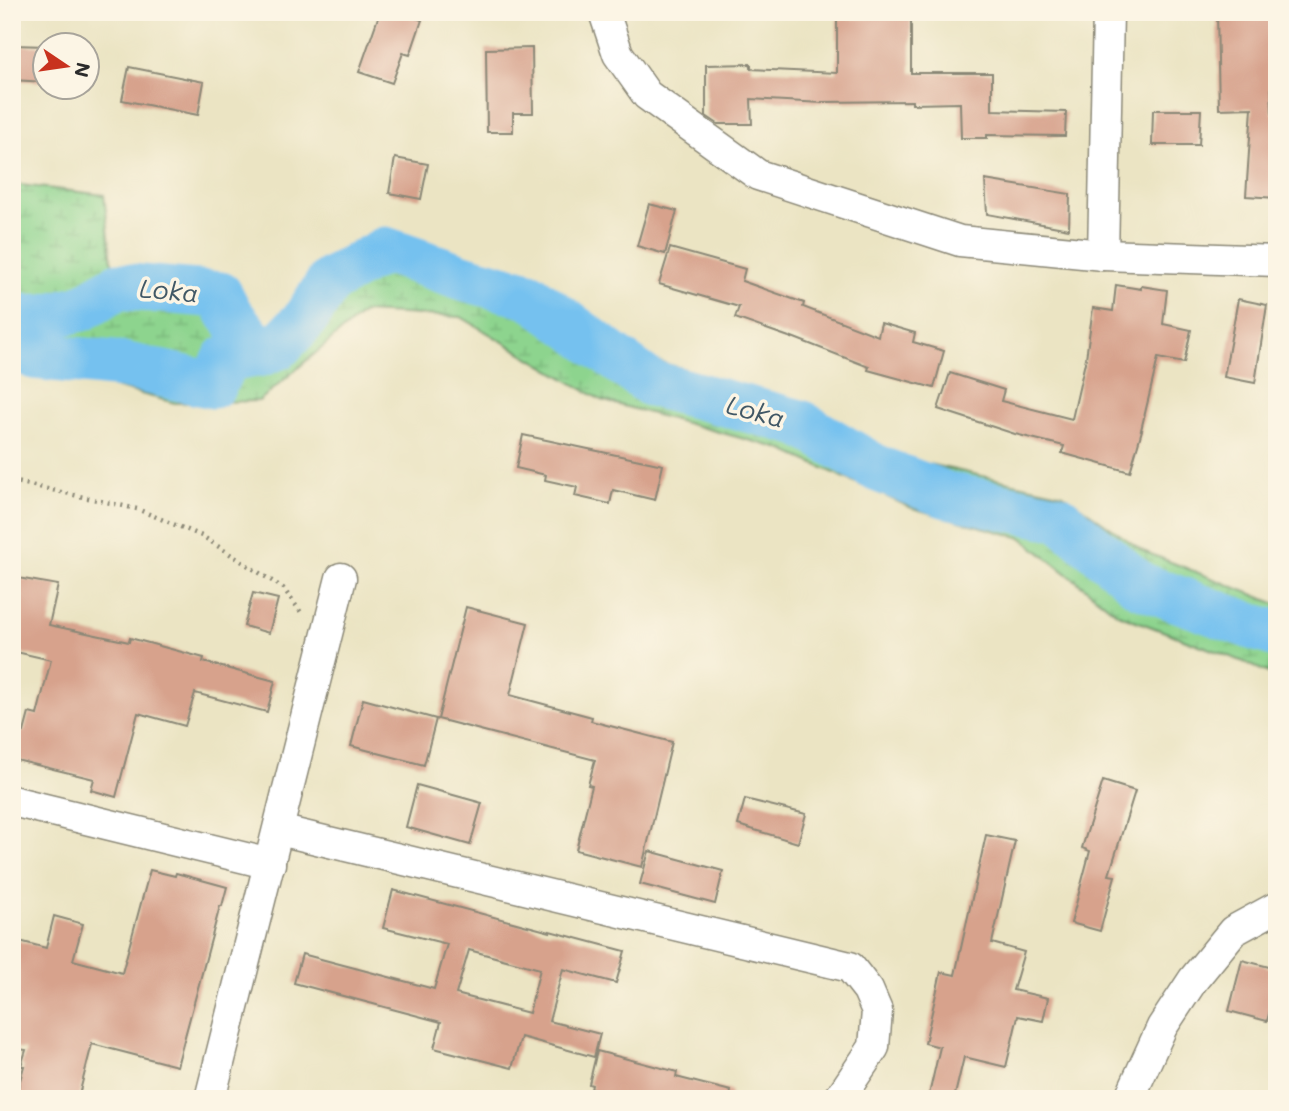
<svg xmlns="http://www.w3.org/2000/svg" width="1289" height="1111" font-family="Mali,sans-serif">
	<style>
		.wetland { fill: url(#wetland-marsh); stroke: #5c805c; stroke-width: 2 }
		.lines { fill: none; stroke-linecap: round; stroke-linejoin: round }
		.river { stroke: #75c1ef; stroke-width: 47 }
		.building { fill: #d7a28c; fill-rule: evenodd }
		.minor-casing { stroke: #8b8877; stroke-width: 33 }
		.path { stroke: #8b8877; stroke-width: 4.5; stroke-dasharray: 2 5; stroke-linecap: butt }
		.minor { stroke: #fff; stroke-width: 30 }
		.labels { text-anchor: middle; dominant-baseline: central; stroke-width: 7; stroke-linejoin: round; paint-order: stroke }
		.water-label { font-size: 26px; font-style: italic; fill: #415866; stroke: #fcf5e5 }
	</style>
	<defs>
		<pattern id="wetland-marsh" width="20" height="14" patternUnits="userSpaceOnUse" patternTransform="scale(1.75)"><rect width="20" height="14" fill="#8dd48e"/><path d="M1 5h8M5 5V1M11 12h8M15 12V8" fill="none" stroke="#7ab67b"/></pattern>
	</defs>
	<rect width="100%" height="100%" fill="#fcf5e5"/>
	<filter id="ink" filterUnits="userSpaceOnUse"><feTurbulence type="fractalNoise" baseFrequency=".0143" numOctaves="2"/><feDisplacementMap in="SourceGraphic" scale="14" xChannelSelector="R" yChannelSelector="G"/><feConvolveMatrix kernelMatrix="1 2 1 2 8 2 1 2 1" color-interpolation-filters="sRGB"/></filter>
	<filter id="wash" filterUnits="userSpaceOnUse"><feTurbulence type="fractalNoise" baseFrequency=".00686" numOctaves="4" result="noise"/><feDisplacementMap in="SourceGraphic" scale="28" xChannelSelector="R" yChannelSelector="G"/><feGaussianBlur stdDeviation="1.57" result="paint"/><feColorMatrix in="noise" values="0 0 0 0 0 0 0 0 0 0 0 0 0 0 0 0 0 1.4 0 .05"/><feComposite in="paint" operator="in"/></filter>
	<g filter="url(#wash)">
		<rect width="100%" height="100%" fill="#ebe4c3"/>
		<polygon class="wetland" points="12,184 104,195 113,271 225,276 266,333 313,275 385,243 531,285 656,361 802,402 897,457 1063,494 1143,551 1277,604 1277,677 1244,662 1118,614 1022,538 912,508 781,449 601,400 461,317 364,312 259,401 175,403 21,362 12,357"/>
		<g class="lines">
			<g class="river">
				<polyline points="12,322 14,318 45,317 82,308 118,286 220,295 229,313 261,353"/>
				<polyline points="12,340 34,356 122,365 213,385 226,359 261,353 279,346 305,319 330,281 385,250 466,278 529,295 650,383 800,423 878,469 947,495 1059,518 1140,585 1251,626 1277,634"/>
			</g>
		</g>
		<g id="blocks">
			<g class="building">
				<polygon points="380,12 398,12 422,20 410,55 403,53 392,83 359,72"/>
				<polygon points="869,12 911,12 911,73 992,73 992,110 1066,112 1065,136 987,135 987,138 961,138 960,103 912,104 912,101 822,102 822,103 751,99 752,124 718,124 706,116 706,65 751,64 751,69 837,73 837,19 869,18"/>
				<polygon points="1217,12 1269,12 1272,113 1277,113 1277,198 1246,196 1252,108 1219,109"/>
				<polygon points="12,45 46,46 46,82 12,80"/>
				<polygon points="532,48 533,113 513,113 513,132 487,132 486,49"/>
				<polygon points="129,67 204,82 198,115 122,100"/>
				<polygon points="1153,110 1201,110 1199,145 1152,145"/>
				<polygon points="395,158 428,164 421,199 389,193"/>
				<polygon points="985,180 1070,194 1069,229 987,214"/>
				<polygon points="649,204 677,211 665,254 637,246"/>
				<polygon points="670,248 745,269 742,281 804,303 803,307 878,336 881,323 915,333 913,342 944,351 934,388 868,370 869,367 792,337 792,338 735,318 739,307 659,284"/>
				<polygon points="1116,285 1141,289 1141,286 1167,290 1163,324 1191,330 1184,363 1158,358 1141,430 1142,430 1130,472 1062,453 1064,446 1015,434 938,409 950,373 1004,390 1001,401 1072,419 1086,358 1093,308 1113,311"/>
				<polygon points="1238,299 1267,305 1255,383 1224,377"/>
				<polygon points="523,435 663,465 655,500 613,490 610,504 575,496 577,487 545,480 546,475 516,468"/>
				<polygon points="12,577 58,585 49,625 129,642 130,638 204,658 203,662 275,681 267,712 195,693 185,726 138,713 116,797 91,790 94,779 12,759 12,729 24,732 29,713 37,715 51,660 12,651"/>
				<polygon points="253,593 278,599 269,633 244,626"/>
				<polygon points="466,607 528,623 510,695 592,717 591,721 672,742 642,867 576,850 592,786 588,785 595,760 438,719"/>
				<polygon points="363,699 436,719 424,765 351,746"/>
				<polygon points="1103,781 1135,791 1109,875 1115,876 1100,931 1071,923 1090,851 1082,848"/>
				<polygon points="417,785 482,803 470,845 406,827"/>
				<polygon points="745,799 806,814 798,843 738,825"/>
				<polygon points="986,835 1015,841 992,943 1024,952 1013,990 1048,998 1043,1021 1018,1016 1006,1067 964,1057 954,1099 928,1099 940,1047 925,1043 941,972 955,975"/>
				<polygon points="649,851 723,871 715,904 640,884"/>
				<polygon points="150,870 175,876 176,873 227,887 222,906 220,906 177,1066 92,1044 78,1099 15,1099 24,1066 21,1066 26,1050 12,1048 12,939 46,948 54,916 83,924 73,960 122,973"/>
				<path d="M393,890L550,932V931L625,951L616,983L563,969L549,1021L600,1034L594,1057L521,1037L512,1068L434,1048L441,1022L294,983L302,954L434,989L447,944L383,928ZM469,950L540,969L529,1013L456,994Z"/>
				<polygon points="1242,960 1277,969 1277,985 1267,1021 1229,1011"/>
				<polygon points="597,1051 677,1072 676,1077 731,1091 730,1099 589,1099 592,1085 589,1084"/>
			</g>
		</g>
	</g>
	<g filter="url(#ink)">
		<use href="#blocks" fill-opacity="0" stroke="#8b8877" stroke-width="2"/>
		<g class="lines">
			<defs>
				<g id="minor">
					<polyline points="604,12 618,54 647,95 758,175 960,241 1103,255 1277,261"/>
					<polyline points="1103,255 1108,12"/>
					<polyline points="12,801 270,864"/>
					<polyline points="279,830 850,967 868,990 877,1011 874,1047 839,1099"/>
					<polyline points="210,1099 341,578"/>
					<polyline points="1129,1099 1162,1027 1193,980 1233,931 1277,907"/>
				</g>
			</defs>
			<use href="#minor" class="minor-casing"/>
			<polyline class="path" points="12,481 137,509 202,536 283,588 303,615"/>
			<use href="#minor" class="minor"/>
		</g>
	</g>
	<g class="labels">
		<g class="water-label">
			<text transform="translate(169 290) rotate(5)">Loka</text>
			<text transform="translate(756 411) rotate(15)">Loka</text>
		</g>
	</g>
	<rect width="1289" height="1111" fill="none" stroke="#fcf5e5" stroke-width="42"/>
	<g transform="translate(66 66) rotate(103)"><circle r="33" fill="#fcf5e5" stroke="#a8a49b" stroke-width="2"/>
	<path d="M0-5L12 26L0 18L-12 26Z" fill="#c8321e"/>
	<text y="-10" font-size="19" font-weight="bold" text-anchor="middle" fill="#2b2b2b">N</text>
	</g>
</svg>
